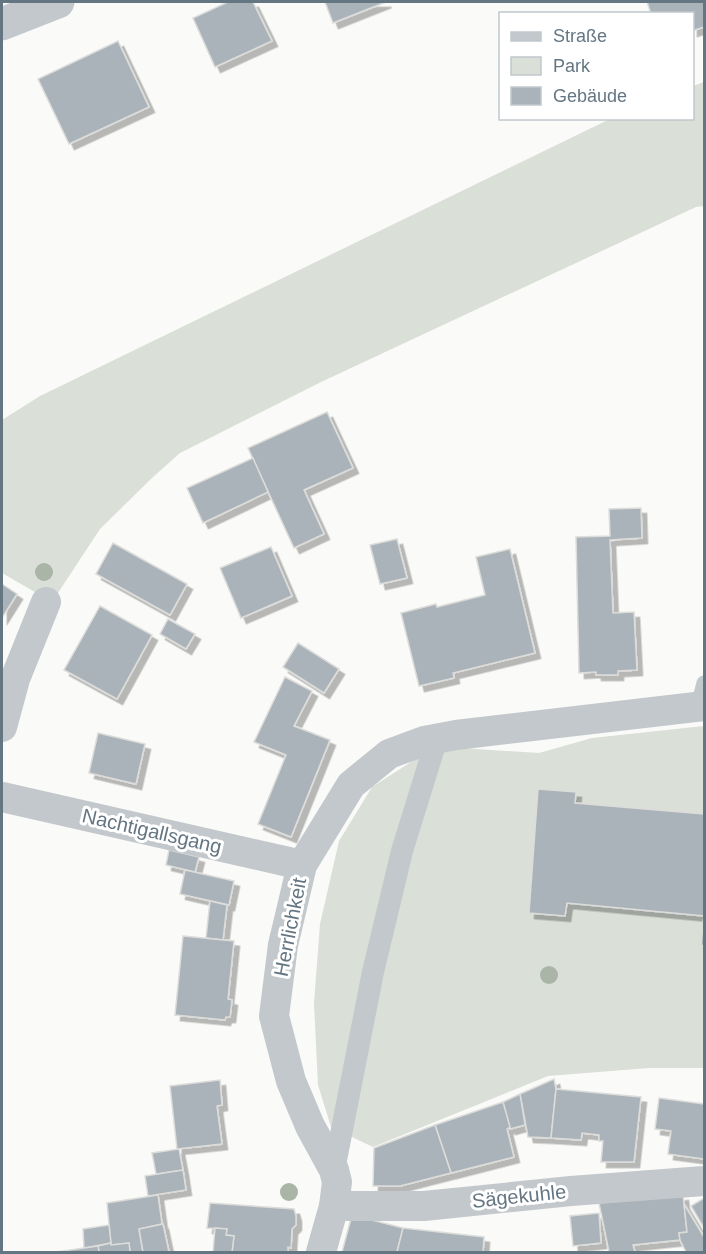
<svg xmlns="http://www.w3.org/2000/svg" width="706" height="1254" font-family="Arial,sans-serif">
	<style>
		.green { fill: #dadfd7 }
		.building { fill: #aab3b9; stroke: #dcdcda; stroke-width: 1.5; filter: url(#shadow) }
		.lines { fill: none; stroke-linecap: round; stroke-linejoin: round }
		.service { stroke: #c3c8cc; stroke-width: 15 }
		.pedestrian { stroke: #c3c8cc; stroke-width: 22 }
		.minor { stroke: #c3c8cc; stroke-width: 30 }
		.tertiary { stroke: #c3c8cc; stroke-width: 33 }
		.tree { fill: #aab4a7 }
		.labels { text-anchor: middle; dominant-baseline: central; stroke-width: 6; stroke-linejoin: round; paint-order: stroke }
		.street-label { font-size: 20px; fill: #657683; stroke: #fff }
	</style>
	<defs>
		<filter id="shadow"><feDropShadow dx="5.5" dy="5.5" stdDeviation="0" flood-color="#0004"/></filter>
	</defs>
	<rect width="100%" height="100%" fill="#fafaf8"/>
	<g class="green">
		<polygon points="704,82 704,206 696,207 321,382 180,453 153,477 100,529 52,602 2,573 2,420 40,396 610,119 692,118 693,86"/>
		<polygon points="704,726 704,1068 649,1068 548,1076 373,1147 331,1127 318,1085 314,1003 320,924 339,841 372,787 422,755 446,747 539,753 592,738"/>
	</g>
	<g class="building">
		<polygon points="228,2 253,2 272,41 215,67 193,18"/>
		<polygon points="325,2 386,2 333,23"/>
		<polygon points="647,2 704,2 704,27 692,31 692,14 651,14"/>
		<polygon points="118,41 149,107 69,144 38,79"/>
		<polygon points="327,412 353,468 304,490 324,534 294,548 248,448"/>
		<polygon points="253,458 268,492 203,523 187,488"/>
		<polygon points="641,508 642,538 610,540 613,613 634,612 637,670 618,671 618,675 596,675 596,672 579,673 576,537 610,536 609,509"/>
		<polygon points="397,539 407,578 380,584 370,545"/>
		<polygon points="113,543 187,584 170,615 96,574"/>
		<polygon points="271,547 292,596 241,618 220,568"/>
		<polygon points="510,549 535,653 453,673 454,678 419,686 401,613 436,604 437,607 485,595 476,557"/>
		<polygon points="2,584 17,594 2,618"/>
		<polygon points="100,606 152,635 117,699 64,670"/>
		<polygon points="168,619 195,634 186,649 160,634"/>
		<polygon points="298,643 339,669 324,693 283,667"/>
		<polygon points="285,677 312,691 294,726 330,740 291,837 258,824 286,755 254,742"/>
		<polygon points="98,733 145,744 136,784 89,773"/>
		<polygon points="538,789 576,792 575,803 704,814 704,946 701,945 704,916 567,903 565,916 529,913"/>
		<polygon points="169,850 199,857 195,872 166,865"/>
		<polygon points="185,870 234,881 229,905 180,894"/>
		<polygon points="210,901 227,905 223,940 206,938"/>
		<polygon points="183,936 234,941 228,999 232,1000 230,1017 226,1017 225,1020 175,1015"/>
		<polygon points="554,1079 556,1089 551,1138 528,1137 520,1094"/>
		<polygon points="220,1080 222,1105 217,1106 222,1144 177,1149 170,1086"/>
		<polygon points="556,1089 641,1097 634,1162 601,1162 603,1141 599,1141 599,1135 582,1133 581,1140 551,1138"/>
		<polygon points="520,1094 525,1125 510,1129 503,1102"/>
		<polygon points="659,1098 704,1104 704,1159 668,1154 671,1131 655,1129"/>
		<polygon points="503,1102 510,1127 507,1129 514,1157 451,1173 435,1125"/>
		<polygon points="435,1125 451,1173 400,1186 373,1186 374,1148"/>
		<polygon points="179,1149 183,1170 156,1174 152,1153"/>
		<polygon points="183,1170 186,1190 148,1196 145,1176"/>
		<polygon points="158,1195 162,1224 139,1229 143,1252 130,1252 129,1243 111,1245 107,1203"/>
		<polygon points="683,1195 687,1232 679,1233 680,1240 633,1245 635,1252 609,1252 599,1203"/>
		<polygon points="704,1198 704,1228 691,1206"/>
		<polygon points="210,1203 294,1209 296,1216 296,1225 292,1229 291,1248 288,1247 288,1252 232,1252 234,1236 226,1235 227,1229 207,1228"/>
		<polygon points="684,1204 704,1237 704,1252 686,1252 680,1240 679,1233 687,1232"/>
		<polygon points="599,1213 601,1243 573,1246 570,1216"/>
		<polygon points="352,1215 403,1228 397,1252 342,1252"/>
		<polygon points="163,1224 169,1252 143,1252 139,1229"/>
		<polygon points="109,1225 111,1243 84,1248 83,1229"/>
		<polygon points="215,1228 227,1229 226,1235 234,1236 232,1252 213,1252"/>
		<polygon points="403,1228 484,1237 483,1252 397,1252"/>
		<polygon points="111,1243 111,1245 129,1243 130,1252 99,1252 98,1246"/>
		<polygon points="98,1246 99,1252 56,1252"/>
	</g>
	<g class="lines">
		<polyline class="service" points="698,706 704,683"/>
		<polyline class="pedestrian" points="334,1170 373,972 402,851 437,738"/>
		<g class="minor">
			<polyline points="2,727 15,679 46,602"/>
			<polyline points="2,797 302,865"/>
			<polyline points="334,1206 424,1206 571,1191 704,1181"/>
			<polyline points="321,1252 334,1206 337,1182 334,1170 310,1126 291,1081 274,1016 283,945 302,865 351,785 389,754 424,741 456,735 704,706"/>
		</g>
		<polyline class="tertiary" points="2,24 58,2"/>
	</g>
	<g class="tree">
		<circle cx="44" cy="572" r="9"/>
		<circle cx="549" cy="975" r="9"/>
		<circle cx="289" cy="1192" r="9"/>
	</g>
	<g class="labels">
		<g class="street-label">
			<text transform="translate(152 831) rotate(13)">Nachtigallsgang</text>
			<text transform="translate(290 927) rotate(-79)">Herrlichkeit</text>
			<text transform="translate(519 1196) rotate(-6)">Sägekuhle</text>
		</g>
	</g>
	<rect width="706" height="1254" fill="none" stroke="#657683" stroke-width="6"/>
	<rect x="499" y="12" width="195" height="108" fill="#ffffff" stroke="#c1c8cd" stroke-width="1.5"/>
	<rect x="511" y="32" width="30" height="9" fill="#c3c8cc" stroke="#c1c8cd" stroke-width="1.5"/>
	<text x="553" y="42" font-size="18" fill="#657683">Straße</text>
	<rect x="511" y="57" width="30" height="18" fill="#dadfd7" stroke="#c1c8cd" stroke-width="1.5"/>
	<text x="553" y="72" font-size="18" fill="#657683">Park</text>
	<rect x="511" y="87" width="30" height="18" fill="#aab3b9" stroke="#c1c8cd" stroke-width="1.5"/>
	<text x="553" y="102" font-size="18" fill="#657683">Gebäude</text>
</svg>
